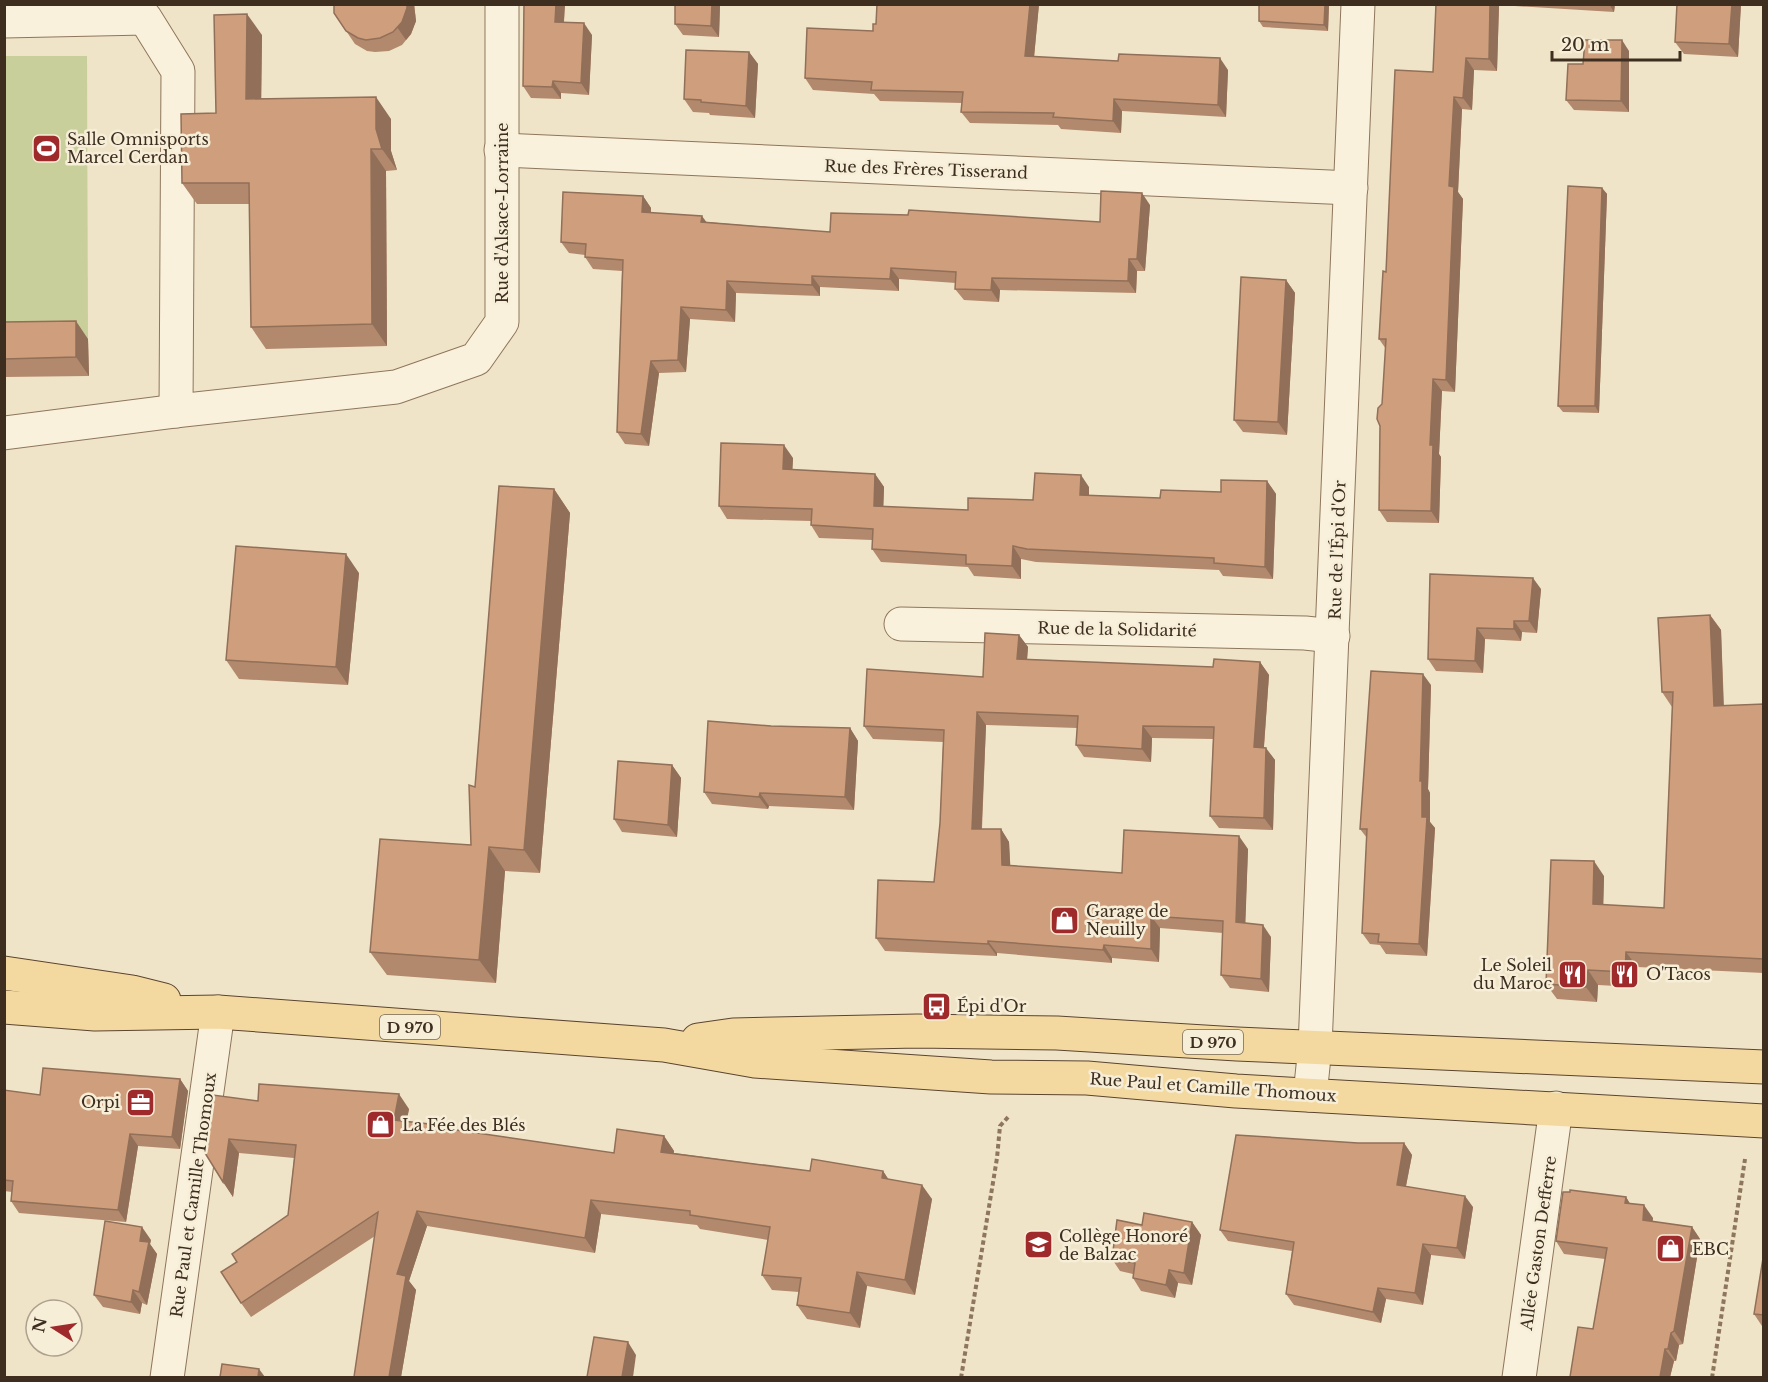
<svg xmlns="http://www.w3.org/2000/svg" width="1768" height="1382" font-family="'Libre Baskerville',serif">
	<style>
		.green { fill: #c9cf9b }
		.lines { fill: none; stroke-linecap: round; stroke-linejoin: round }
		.minor-casing { stroke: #8d765c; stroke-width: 35 }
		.primary-casing { stroke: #5b4430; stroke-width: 35 }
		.path { stroke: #8d765c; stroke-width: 4; stroke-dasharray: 4.5 3; stroke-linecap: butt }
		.minor { stroke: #faf1dc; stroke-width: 33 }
		.primary { stroke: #f3d9a0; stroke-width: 33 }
		.wall { fill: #b2896c }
		.shaded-wall { fill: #916f58 }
		.building { fill: #cf9f7d; stroke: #916f58; stroke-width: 1.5 }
		.labels { text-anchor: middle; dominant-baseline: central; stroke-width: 5; stroke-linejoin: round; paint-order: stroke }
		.shield { fill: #f7eed8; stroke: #756857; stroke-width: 1.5 }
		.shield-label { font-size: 15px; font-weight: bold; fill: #3d2e20 }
		.poi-label { font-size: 16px; fill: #3d2e20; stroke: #f7eed8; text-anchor: start }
		.street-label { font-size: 16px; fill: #3d2e20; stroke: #f7eed8 }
	</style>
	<rect width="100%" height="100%" fill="#f0e4c8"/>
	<polygon class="green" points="4,56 87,56 88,339 5,340"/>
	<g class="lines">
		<defs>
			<g id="minor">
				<polyline points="4,21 145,18 178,71 176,411"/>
				<polyline points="501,150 1351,188"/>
				<polyline points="4,433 176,411 396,387 476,359 502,322 502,4"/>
				<polyline points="901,624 1305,633 1333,636"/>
				<polyline points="1310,1095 1315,1047 1358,4"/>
				<polyline points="167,1378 218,1012"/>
				<polyline points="1519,1378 1556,1108"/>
			</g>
			<g id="primary">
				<polyline points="4,973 132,992 164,1000"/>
				<polyline points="4,1007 95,1014 218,1012 664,1045 755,1061 991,1077 1087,1078 1236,1091 1764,1121"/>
				<polyline points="698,1040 733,1035 917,1031 1057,1033 1237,1044 1764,1067"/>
			</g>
		</defs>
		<use href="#minor" class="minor-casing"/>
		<use href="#primary" class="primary-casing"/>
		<g class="path">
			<polyline points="961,1378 997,1158 1000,1126 1010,1115"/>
			<polyline points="1712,1378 1745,1159"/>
		</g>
		<use href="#minor" class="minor"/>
		<use href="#primary" class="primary"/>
	</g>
	<g class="wall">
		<polygon points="334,4 414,4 416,21 411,34 402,45 389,51 375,52 367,51 355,44 334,13"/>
		<polygon points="524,4 565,4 564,22 592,35 589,95 561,93 561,99 531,98 523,86"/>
		<polygon points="664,4 720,4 719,37 683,35 675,24 675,6 665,6"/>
		<polygon points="1039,4 1034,57 1228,70 1226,117 1122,111 1121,133 1061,129 1058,125 970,123 961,112 962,103 880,101 874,94 813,90 805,78 873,31"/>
		<polygon points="1329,4 1328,31 1263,27 1259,21"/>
		<polygon points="1436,4 1615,4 1614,12 1499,5 1497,71 1474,70 1472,110 1462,109 1458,192 1463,199 1455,392 1442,391 1439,454 1441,457 1439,523 1387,522 1379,510 1386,349 1379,339 1386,272 1433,72"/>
		<polygon points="1741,4 1738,57 1684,54 1675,42"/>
		<polygon points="262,35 261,98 391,119 391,151 397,170 386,171 387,346 266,349 251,327 249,204 197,204 182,183 216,113"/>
		<polygon points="1629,51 1629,112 1574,110 1566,100 1583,64"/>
		<polygon points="749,52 758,64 755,118 710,115 709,113 693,112 684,99"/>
		<polygon points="1602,188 1607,194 1599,413 1563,412 1558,406"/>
		<polygon points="643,196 651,208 651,213 707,222 830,232 1100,222 1150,205 1145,271 1137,271 1136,293 1000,290 999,302 964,300 955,289 956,283 899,279 899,291 820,287 820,296 736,293 735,322 690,319 686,372 659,373 649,446 625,444 617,432 622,271 593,269 585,257 585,255 569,253 561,242"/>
		<polygon points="1286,280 1295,293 1287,435 1243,432 1234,420"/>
		<polygon points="4,322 88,339 89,376 4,377"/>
		<polygon points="793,458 792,470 875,474 884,487 883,507 968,510 1033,500 1089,487 1089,496 1160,498 1221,492 1267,481 1276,494 1273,579 1223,576 1219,570 1036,562 1021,559 1021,579 974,576 968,567 881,562 872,549 872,540 819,538 811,525 811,521 727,519 719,506"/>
		<polygon points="554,489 570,513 540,873 505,871 496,983 387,975 370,952 471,845 475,787"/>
		<polygon points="359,573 348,685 239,679 226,660"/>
		<polygon points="1430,574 1541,589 1537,633 1522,632 1521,641 1485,639 1483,673 1436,671 1428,659"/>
		<polygon points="1710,615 1721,630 1724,706 1764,704 1764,973 1637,967 1636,987 1598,985 1597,1002 1557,999 1546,984 1604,876 1603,905 1664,908 1672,707 1662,692"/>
		<polygon points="1019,635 1028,647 1027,660 1213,667 1260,662 1269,675 1264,747 1275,760 1273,830 1219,828 1210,816 1213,739 1152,738 1151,762 1084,757 1076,745 1077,728 986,725 982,829 1001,829 1009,842 1010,866 1122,873 1248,849 1245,923 1271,937 1269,992 1230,988 1221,975 1223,933 1160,928 1159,962 1112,958 1112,963 997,953 997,956 885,951 876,938 934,882 940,823 943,742 873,739 864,726 983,677"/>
		<polygon points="1431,685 1428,789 1430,793 1430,822 1435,828 1427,956 1386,954 1380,945 1370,944 1362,933 1367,838 1360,829"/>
		<polygon points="771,726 850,728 858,741 854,810 769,806 768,809 712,804 704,792"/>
		<polygon points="672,765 681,778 677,837 622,832 614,819"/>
		<polygon points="180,1079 188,1091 180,1149 138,1146 126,1222 19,1213 11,1201 12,1192 4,1191 4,1090 40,1095"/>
		<polygon points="258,1101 409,1109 406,1122 429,1124 430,1126 614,1153 664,1136 674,1151 674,1153 810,1171 883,1171 888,1179 932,1199 915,1295 867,1286 860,1328 807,1319 797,1305 799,1292 772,1290 762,1275 768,1240 700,1229 697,1225 601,1214 595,1253 427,1226 409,1281 416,1290 401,1377 354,1377 375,1236 251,1317 241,1303 237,1262 288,1215 294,1158 239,1153 233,1197 205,1153"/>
		<polygon points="1358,1143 1404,1143 1412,1155 1406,1186 1473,1207 1465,1259 1431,1255 1423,1305 1386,1299 1381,1323 1294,1305 1286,1294 1292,1251 1228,1241 1220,1230"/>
		<polygon points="1626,1197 1630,1204 1653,1218 1652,1222 1692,1227 1700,1239 1683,1344 1679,1345 1676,1361 1674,1361 1670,1377 1570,1377 1593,1329 1605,1259 1564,1254 1556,1241"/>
		<polygon points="1192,1222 1201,1235 1192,1285 1178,1283 1175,1298 1141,1291 1133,1278 1133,1274 1120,1271 1112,1259 1142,1225"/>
		<polygon points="151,1240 150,1244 157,1254 147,1305 142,1303 140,1314 103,1307 94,1295"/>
		<polygon points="1764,1252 1764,1326 1762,1326 1754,1314"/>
	</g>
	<g class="shaded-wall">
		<polygon points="407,4 414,4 416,21 411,34 406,40 397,27"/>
		<polygon points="556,4 565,4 563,33 555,22"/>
		<polygon points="712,4 720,4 719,37 711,26"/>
		<polygon points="1030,4 1039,4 1033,68 1025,56"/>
		<polygon points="1325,4 1329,4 1328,31 1324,25"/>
		<polygon points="1490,4 1498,4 1499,5 1497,71 1489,59"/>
		<polygon points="1609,4 1615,4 1614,12"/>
		<polygon points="1732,4 1741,4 1738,57 1729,44"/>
		<polygon points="247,14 262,35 261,120 246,99"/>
		<polygon points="584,23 592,35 589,95 581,83"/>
		<polygon points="1622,40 1629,51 1629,112 1621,101"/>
		<polygon points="749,52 758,64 755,118 746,106"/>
		<polygon points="1220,58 1228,70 1226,117 1218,105"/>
		<polygon points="1466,58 1474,70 1472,110 1463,98"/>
		<polygon points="553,81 561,93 561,99 552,87"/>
		<polygon points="376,97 391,119 391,151 397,170 382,149 376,129"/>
		<polygon points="1454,97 1462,109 1458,192 1463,199 1455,392 1446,380 1449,186"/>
		<polygon points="1114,99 1122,111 1121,133 1113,121"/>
		<polygon points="371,149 386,171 387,346 372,324"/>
		<polygon points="1602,188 1607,194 1599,413 1595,406"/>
		<polygon points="1142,193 1150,205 1145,271 1137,259"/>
		<polygon points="643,196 651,208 650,224 642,212"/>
		<polygon points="702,216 710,227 701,222"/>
		<polygon points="1129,259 1137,271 1136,293 1128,281"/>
		<polygon points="891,268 899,279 899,291 890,279"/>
		<polygon points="812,276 820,287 820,296 812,285"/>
		<polygon points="992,278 1000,290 999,302 991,290"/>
		<polygon points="1286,280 1295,293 1287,435 1278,422"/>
		<polygon points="727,281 736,293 735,322 726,310"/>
		<polygon points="681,307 690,319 686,372 678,360"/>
		<polygon points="76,321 88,339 89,376 76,357"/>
		<polygon points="651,361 659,373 649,446 641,434"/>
		<polygon points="1433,379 1442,391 1439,454 1441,457 1439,523 1431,511 1430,445"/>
		<polygon points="784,445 793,458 792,481 783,469"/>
		<polygon points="875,474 884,487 883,519 874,506"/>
		<polygon points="1081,475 1089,487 1089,508 1080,495"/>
		<polygon points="1267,481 1276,494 1273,579 1265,567"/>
		<polygon points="554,489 570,513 540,873 524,850"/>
		<polygon points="1013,546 1021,559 1021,579 1012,566"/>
		<polygon points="346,554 359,573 348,685 336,667"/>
		<polygon points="1533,578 1541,589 1537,633 1529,621"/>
		<polygon points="1710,615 1721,630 1724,721 1714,706"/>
		<polygon points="1514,621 1522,632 1521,641 1514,629"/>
		<polygon points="1477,628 1485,639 1483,673 1475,661"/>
		<polygon points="1019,635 1028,647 1026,672 1017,659"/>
		<polygon points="1260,662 1269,675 1263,759 1254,747"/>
		<polygon points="1423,674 1431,685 1428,789 1430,793 1430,822 1435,828 1427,956 1419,944 1422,817 1420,781"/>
		<polygon points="977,712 986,725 981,842 972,829"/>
		<polygon points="1143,726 1152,738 1151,762 1142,749"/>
		<polygon points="850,728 858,741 854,810 845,797"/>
		<polygon points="1266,748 1275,760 1273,830 1264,818"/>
		<polygon points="672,765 681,778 677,837 668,825"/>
		<polygon points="760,793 769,806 768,809 759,797"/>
		<polygon points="1001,829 1009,842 1011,878 1002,865"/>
		<polygon points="1239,836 1248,849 1245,935 1236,922"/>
		<polygon points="489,847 505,871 496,983 479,960"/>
		<polygon points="1594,861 1604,876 1603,919 1593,904"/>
		<polygon points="1151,916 1160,928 1159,962 1151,949"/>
		<polygon points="1263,925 1271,937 1269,992 1261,979"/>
		<polygon points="988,941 997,953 997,956 988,944"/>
		<polygon points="1104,945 1112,958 1112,963 1103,950"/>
		<polygon points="1626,952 1637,967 1636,987 1625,972"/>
		<polygon points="1588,970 1598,985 1597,1002 1586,987"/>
		<polygon points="180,1079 188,1091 180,1149 172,1137"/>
		<polygon points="399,1094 409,1109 404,1135 394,1120"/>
		<polygon points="130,1134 138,1146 126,1222 118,1210"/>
		<polygon points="664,1136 674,1151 671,1166 661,1152"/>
		<polygon points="229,1139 239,1153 233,1197 223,1182"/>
		<polygon points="1404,1143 1412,1155 1404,1196 1397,1185"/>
		<polygon points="883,1171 893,1186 882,1178"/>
		<polygon points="922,1185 932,1199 915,1295 905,1280"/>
		<polygon points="1465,1196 1473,1207 1465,1259 1457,1248"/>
		<polygon points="1626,1197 1634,1210 1625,1203"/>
		<polygon points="591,1200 601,1214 595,1253 585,1238"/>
		<polygon points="1644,1205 1653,1218 1651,1233 1643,1220"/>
		<polygon points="417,1211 427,1226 409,1281 416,1290 401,1377 389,1377 397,1274"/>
		<polygon points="1192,1222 1201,1235 1192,1285 1184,1273"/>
		<polygon points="142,1227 151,1240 150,1244 157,1254 147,1305 139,1292 140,1241"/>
		<polygon points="1692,1227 1700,1239 1683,1344 1674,1331"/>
		<polygon points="1423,1244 1431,1255 1423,1305 1415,1293"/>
		<polygon points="1169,1270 1178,1283 1175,1298 1166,1285"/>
		<polygon points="857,1272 867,1286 860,1328 850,1313"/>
		<polygon points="1378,1288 1386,1299 1381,1323 1373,1312"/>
		<polygon points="133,1290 142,1303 140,1314 131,1302"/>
		<polygon points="1671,1333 1679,1345 1676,1361 1668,1349"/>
		<polygon points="628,1342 636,1355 633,1377 622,1377"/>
		<polygon points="1665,1349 1674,1361 1670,1377 1660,1377"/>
		<polygon points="259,1369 265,1377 258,1377"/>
	</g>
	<g class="building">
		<polygon points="334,4 407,4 407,8 402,22 393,32 380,38 366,40 358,38 346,31 334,13"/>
		<polygon points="524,4 556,4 555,22 584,23 581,83 553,81 552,87 523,86"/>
		<polygon points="675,4 712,4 711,26 675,24"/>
		<polygon points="877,4 1030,4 1025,56 1118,61 1119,54 1220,58 1218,105 1114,99 1113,121 1053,117 1054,113 961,112 963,92 871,90 872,82 805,78 807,28 873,31 873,24 876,24"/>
		<polygon points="1259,4 1325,4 1324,25 1259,21"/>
		<polygon points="1436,4 1490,4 1489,59 1466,58 1463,98 1454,97 1449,186 1454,187 1446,380 1433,379 1430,445 1433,445 1431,511 1379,510 1380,426 1377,419 1378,408 1382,404 1386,339 1379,339 1383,271 1386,272 1395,70 1433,72"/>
		<polygon points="1677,4 1732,4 1729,44 1675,42"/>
		<polygon points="247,14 246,99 376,97 376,129 382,149 371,149 372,324 251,327 249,183 182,183 181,114 216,113 214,15"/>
		<polygon points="1585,40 1622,40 1621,101 1566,100 1568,64 1583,64"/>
		<polygon points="686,50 749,52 746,106 701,102 701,100 684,99"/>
		<polygon points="1568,186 1602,188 1595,406 1558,406"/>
		<polygon points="1101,191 1142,193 1137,259 1129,259 1128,281 992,278 991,290 955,289 956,272 891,268 890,279 812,276 812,285 727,281 726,310 681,307 678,360 651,361 641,434 617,432 623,260 585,257 586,244 561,242 563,192 643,196 642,212 702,216 701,222 830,232 831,213 908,215 909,210 1100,222"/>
		<polygon points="1241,277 1286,280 1278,422 1234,420"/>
		<polygon points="76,321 76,357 4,359 4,322"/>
		<polygon points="721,443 784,445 783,469 875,474 874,506 968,510 968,498 1033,500 1035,473 1081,475 1080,495 1160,498 1161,490 1221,492 1221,480 1267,481 1265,567 1214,563 1214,558 1027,549 1013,546 1012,566 966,564 966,555 872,549 873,529 811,525 812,509 719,506"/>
		<polygon points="499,486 554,489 524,850 489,847 479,960 370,952 380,839 471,845 469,785 475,787"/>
		<polygon points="236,546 346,554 336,667 226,660"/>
		<polygon points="1430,574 1533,578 1529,621 1514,621 1514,629 1477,628 1475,661 1428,659"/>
		<polygon points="1710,615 1714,706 1764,704 1764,959 1626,952 1625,972 1588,970 1586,987 1546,984 1551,860 1594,861 1593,904 1664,908 1673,692 1662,692 1658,618"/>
		<polygon points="985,633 1019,635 1017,659 1213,667 1214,659 1260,662 1254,747 1266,748 1264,818 1210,816 1214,727 1143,726 1142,749 1076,745 1078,716 977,712 972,829 1001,829 1002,865 1122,873 1124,830 1239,836 1236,922 1263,925 1261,979 1221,975 1223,921 1151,916 1151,949 1104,945 1103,950 988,941 988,944 876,938 878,880 934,882 940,823 944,730 864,726 867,669 983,677"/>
		<polygon points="1371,671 1423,674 1420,781 1422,781 1422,817 1427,817 1419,944 1378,942 1379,934 1362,933 1367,829 1360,829"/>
		<polygon points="708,721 771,726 850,728 845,797 760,793 759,797 704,792"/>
		<polygon points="618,761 672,765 668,825 614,819"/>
		<polygon points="43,1068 180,1079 172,1137 130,1134 118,1210 11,1201 13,1181 4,1180 4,1090 40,1095"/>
		<polygon points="259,1084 399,1094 394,1120 429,1124 429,1126 614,1153 617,1129 664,1136 661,1152 810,1171 812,1159 883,1171 882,1178 922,1185 905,1280 857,1272 850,1313 797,1305 801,1278 762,1275 770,1227 690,1215 690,1211 591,1200 585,1238 417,1211 397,1274 406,1276 389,1377 354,1377 378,1212 241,1303 221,1272 237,1262 232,1254 288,1215 296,1145 229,1139 223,1182 205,1153 213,1095 258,1101"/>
		<polygon points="1236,1135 1358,1143 1404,1143 1397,1185 1465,1196 1457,1248 1423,1244 1415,1293 1378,1288 1373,1312 1286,1294 1294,1242 1220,1230"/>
		<polygon points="1570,1190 1626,1197 1625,1203 1644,1205 1643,1220 1692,1227 1674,1331 1671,1333 1668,1349 1665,1349 1660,1377 1570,1377 1578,1327 1593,1329 1607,1248 1556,1241 1563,1192 1570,1192"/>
		<polygon points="1144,1213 1192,1222 1184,1273 1169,1270 1166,1285 1133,1278 1135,1263 1112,1259 1117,1220 1142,1225"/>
		<polygon points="105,1221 142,1227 140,1241 149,1242 139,1292 133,1290 131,1302 94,1295"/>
		<polygon points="1764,1252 1764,1315 1754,1314"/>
		<polygon points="594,1337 628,1342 622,1377 587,1377"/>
		<polygon points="222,1364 259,1369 258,1377 220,1377"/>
	</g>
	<defs>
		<symbol id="stadium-square" viewBox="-11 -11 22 22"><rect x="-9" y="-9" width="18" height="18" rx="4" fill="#9e2a2b" stroke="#f7eed8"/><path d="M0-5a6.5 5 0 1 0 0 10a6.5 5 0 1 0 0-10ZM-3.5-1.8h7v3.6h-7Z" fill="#fff"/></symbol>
		<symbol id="shop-square" viewBox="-11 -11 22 22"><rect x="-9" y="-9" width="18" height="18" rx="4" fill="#9e2a2b" stroke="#f7eed8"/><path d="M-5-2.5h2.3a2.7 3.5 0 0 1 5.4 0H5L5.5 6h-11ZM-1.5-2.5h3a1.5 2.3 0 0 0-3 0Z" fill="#fff"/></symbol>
		<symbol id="restaurant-square" viewBox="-11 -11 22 22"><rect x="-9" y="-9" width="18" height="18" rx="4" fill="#9e2a2b" stroke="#f7eed8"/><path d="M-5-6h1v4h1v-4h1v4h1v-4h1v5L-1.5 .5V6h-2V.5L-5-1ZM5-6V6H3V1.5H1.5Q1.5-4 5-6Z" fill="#fff"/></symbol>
		<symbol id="bus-square" viewBox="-11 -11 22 22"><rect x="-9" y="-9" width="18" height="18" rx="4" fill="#9e2a2b" stroke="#f7eed8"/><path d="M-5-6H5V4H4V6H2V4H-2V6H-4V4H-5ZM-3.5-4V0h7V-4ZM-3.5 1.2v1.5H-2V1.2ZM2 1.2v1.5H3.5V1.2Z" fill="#fff"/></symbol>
		<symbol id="office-square" viewBox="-11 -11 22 22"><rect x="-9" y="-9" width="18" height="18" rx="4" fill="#9e2a2b" stroke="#f7eed8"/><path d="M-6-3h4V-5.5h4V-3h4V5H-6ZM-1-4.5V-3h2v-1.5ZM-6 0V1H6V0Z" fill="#fff"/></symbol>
		<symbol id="school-square" viewBox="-11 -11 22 22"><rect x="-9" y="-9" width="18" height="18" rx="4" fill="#9e2a2b" stroke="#f7eed8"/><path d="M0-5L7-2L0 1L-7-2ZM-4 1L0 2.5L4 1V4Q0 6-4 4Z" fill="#fff"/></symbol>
	</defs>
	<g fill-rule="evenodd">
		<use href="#stadium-square" x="30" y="132" width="33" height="33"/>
		<use href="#shop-square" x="1048" y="904" width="33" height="33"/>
		<use href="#restaurant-square" x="1556" y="958" width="33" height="33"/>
		<use href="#restaurant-square" x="1608" y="958" width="33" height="33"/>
		<use href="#bus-square" x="920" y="990" width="33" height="33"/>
		<use href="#office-square" x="124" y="1086" width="33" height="33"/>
		<use href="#shop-square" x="364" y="1108" width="33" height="33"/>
		<use href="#school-square" x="1022" y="1228" width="33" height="33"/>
		<use href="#shop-square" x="1654" y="1232" width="33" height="33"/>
	</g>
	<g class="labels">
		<g class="shield">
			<rect x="380" y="1015" width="60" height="24" rx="4.5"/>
			<rect x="1183" y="1030" width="60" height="24" rx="4.5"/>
		</g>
		<g class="shield-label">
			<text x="410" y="1027">D 970</text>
			<text x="1213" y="1042">D 970</text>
		</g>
		<g class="poi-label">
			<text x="67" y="139">Salle Omnisports<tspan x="67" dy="18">Marcel Cerdan</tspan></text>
			<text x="1086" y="911">Garage de<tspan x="1086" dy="18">Neuilly</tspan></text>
			<text x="1552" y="965" text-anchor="end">Le Soleil<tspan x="1552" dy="18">du Maroc</tspan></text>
			<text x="1646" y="974">O'Tacos</text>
			<text x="957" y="1006">Épi d'Or</text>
			<text x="120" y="1102" text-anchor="end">Orpi</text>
			<text x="402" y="1125">La Fée des Blés</text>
			<text x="1059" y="1236">Collège Honoré<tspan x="1059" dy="18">de Balzac</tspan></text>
			<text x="1692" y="1249">EBC</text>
		</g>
		<g class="street-label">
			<text transform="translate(926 169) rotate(2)">Rue des Frères Tisserand</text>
			<text transform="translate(502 213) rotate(-90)">Rue d'Alsace-Lorraine</text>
			<text transform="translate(1337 550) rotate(-88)">Rue de l'Épi d'Or</text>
			<text transform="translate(1117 629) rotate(1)">Rue de la Solidarité</text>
			<text transform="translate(1213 1087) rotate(4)">Rue Paul et Camille Thomoux</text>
			<text transform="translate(193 1195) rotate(-82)">Rue Paul et Camille Thomoux</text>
			<text transform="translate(1538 1243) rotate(-82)">Allée Gaston Defferre</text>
		</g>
	</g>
	<rect width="1768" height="1382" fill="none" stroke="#3d2e20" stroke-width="12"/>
	<g transform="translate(54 1328) rotate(282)"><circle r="28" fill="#f7eed8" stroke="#ada18e" stroke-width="1.5"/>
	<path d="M0-4.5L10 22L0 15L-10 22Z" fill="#9e2a2b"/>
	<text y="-9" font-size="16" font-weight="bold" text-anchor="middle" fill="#3d2e20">N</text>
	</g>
	<path d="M1552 51v9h128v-9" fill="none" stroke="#3d2e20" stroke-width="3"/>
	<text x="1561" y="51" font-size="18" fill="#3d2e20" stroke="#f7eed8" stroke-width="4.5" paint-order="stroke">20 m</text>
</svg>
